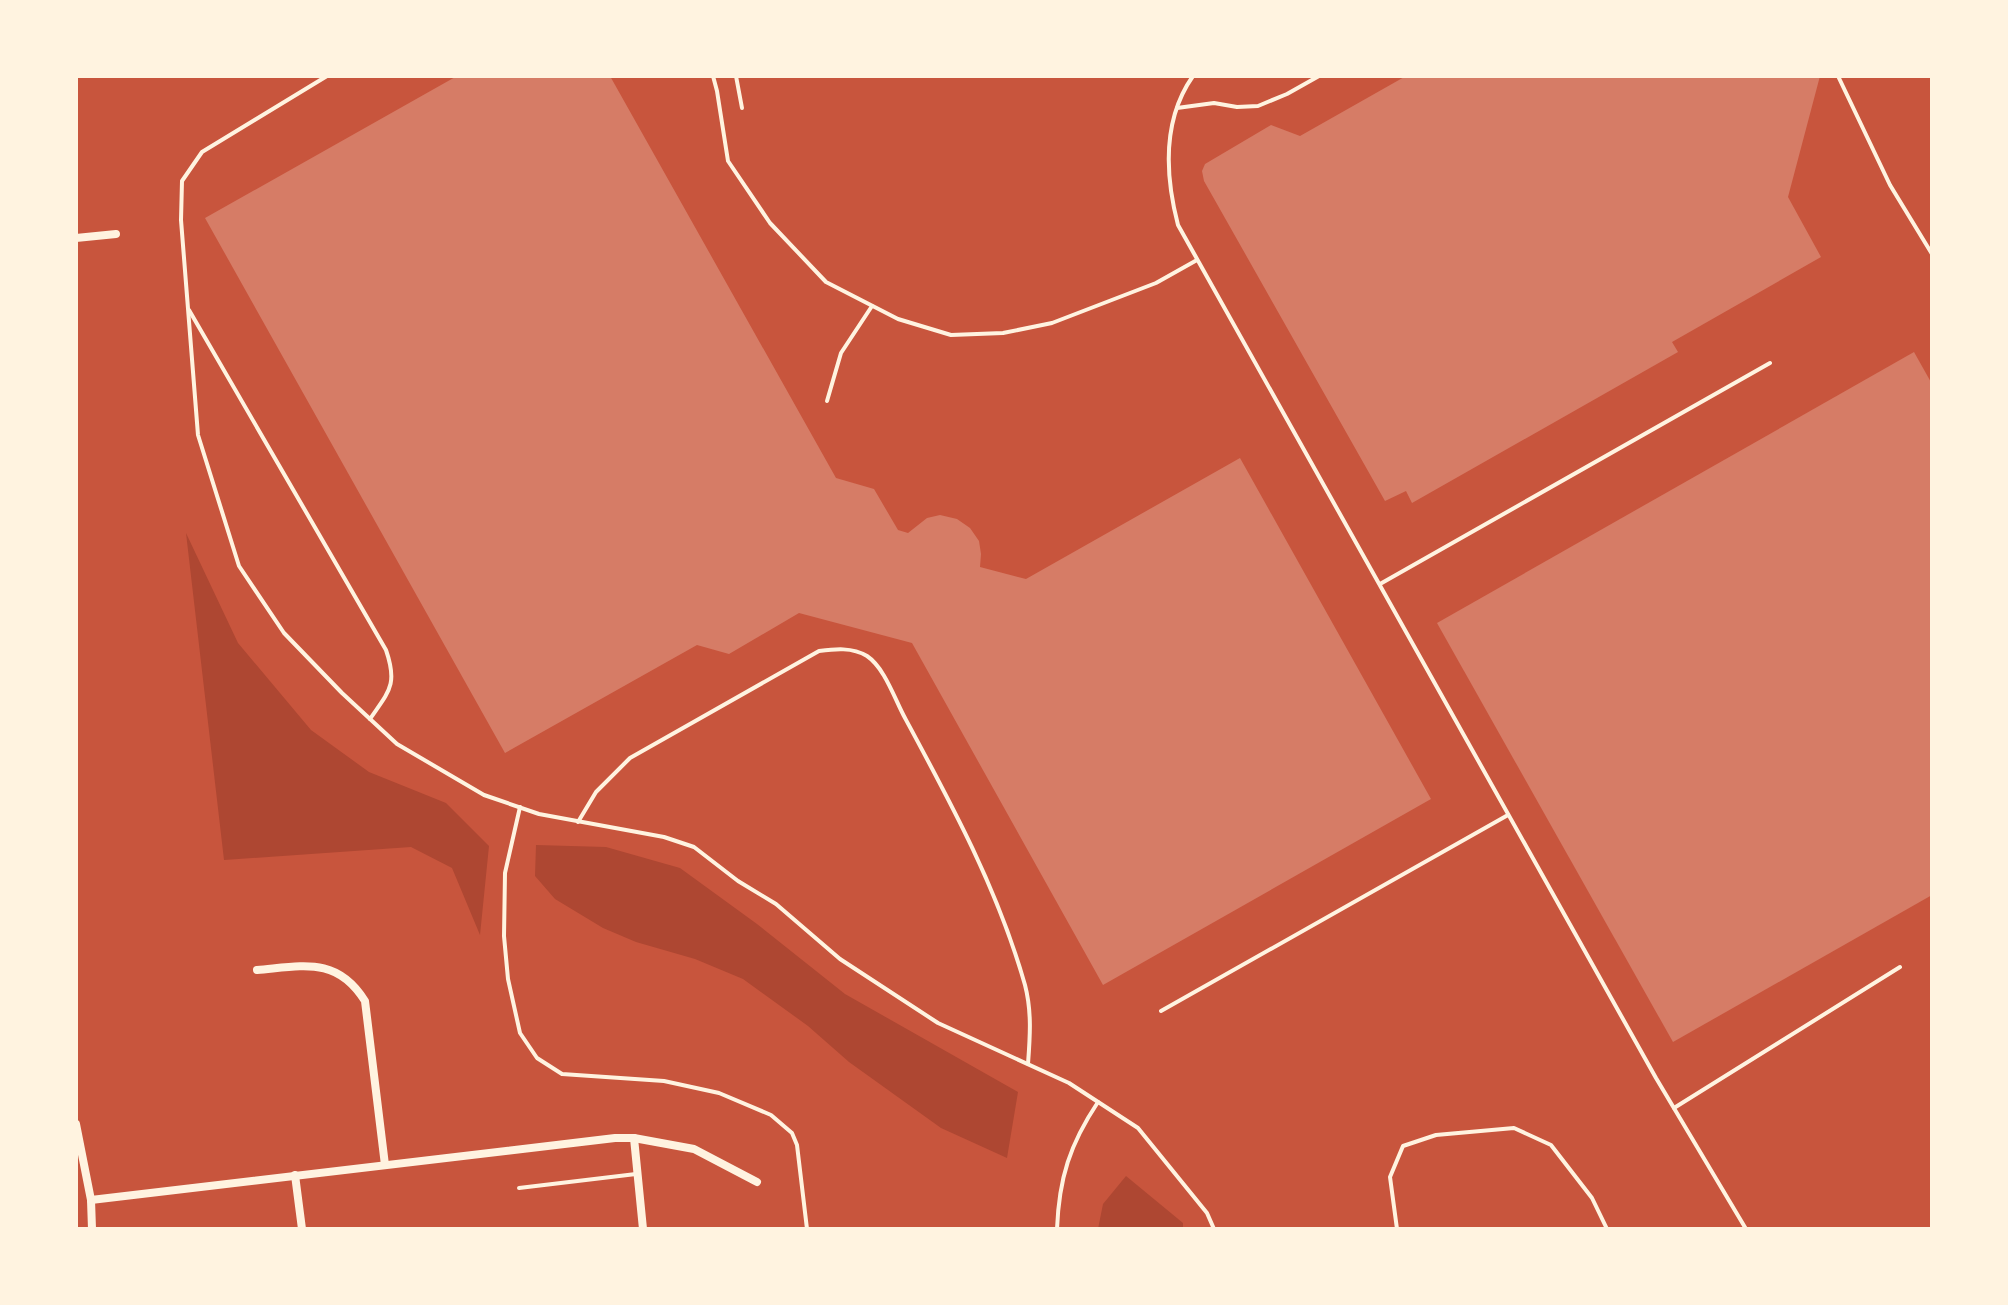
<svg xmlns="http://www.w3.org/2000/svg" width="2008" height="1305" font-family="Rubik,sans-serif">
	<style>
		.green { fill: #ae4732 }
		.building { fill: #d67c66 }
		.lines { fill: none; stroke-linecap: round; stroke-linejoin: round }
		.service { stroke: #fff3e0; stroke-width: 4 }
		.minor { stroke: #fff3e0; stroke-width: 8 }
	</style>
	<rect width="100%" height="100%" fill="#c8553d"/>
	<g class="green">
		<polygon points="186,533 238,643 311,730 369,772 446,803 489,846 480,935 452,868 411,847 224,860"/>
		<polygon points="536,845 606,847 680,868 757,924 845,994 1018,1092 1007,1158 941,1128 849,1062 808,1026 743,979 695,959 636,942 603,928 555,899 535,876"/>
		<polygon points="1126,1176 1183,1223 1183,1229 1098,1229 1103,1204"/>
	</g>
	<g class="building">
		<polygon points="457,76 610,76 836,478 874,489 898,530 908,533 927,518 940,515 957,519 970,528 979,541 981,554 980,567 1026,579 1240,458 1431,799 1103,985 912,643 799,613 729,654 697,645 505,753 205,218"/>
		<polygon points="1406,76 1820,76 1788,197 1821,257 1672,342 1678,352 1412,503 1406,491 1385,501 1204,181 1202,171 1205,164 1271,125 1300,136"/>
		<polygon points="1914,352 1932,384 1932,895 1673,1042 1437,623"/>
	</g>
	<g class="lines">
		<g class="service">
			<polyline points="327,76 202,152 182,181 181,220 198,435 239,566 284,633 342,693 397,744 484,795 539,814 664,837 694,847 738,881 776,904 840,959 938,1023 1069,1083 1138,1128 1207,1213 1214,1229"/>
			<polyline points="713,76 717,91 728,161 770,223 826,282 898,319 951,335 1003,333 1052,323 1156,283 1197,260"/>
			<polyline points="736,76 742,108"/>
			<path d="M1193,76C1162,120 1165,175 1178,225L1656,1078L1746,1229"/>
			<polyline points="1838,76 1890,185 1932,254"/>
			<polyline points="1177,108 1214,103 1237,107 1258,106 1287,94 1319,76"/>
			<path d="M189,310L386,650C398,685 389,691 370,719"/>
			<polyline points="827,401 841,353 872,306"/>
			<polyline points="1380,584 1770,363"/>
			<polyline points="520,807 505,873 504,936 508,979 520,1033 537,1058 562,1074 664,1081 719,1093 771,1115 792,1133 797,1145 807,1229"/>
			<path d="M578,822L596,792L630,758L819,651C835,649 852,647 867,656C885,668 895,700 905,718C952,805 998,890 1025,985C1032,1012 1030,1037 1028,1064"/>
			<polyline points="1161,1011 1508,815"/>
			<polyline points="1674,1108 1900,967"/>
			<polyline points="519,1188 636,1174"/>
			<path d="M1057,1229C1059,1178 1070,1144 1098,1102"/>
			<polyline points="1397,1229 1390,1177 1403,1146 1436,1135 1514,1128 1551,1145 1592,1198 1607,1229"/>
		</g>
		<g class="minor">
			<polyline points="76,238 116,234"/>
			<path d="M257,970C303,966 337,956 365,1001L385,1165"/>
			<polyline points="76,1124 91,1200 92,1229"/>
			<polyline points="634,1138 643,1229"/>
			<polyline points="295,1175 302,1229"/>
			<polyline points="91,1200 615,1138 634,1138 694,1149 757,1182"/>
		</g>
	</g>
	<rect width="2008" height="1305" fill="none" stroke="#fff3e0" stroke-width="156"/>
</svg>
